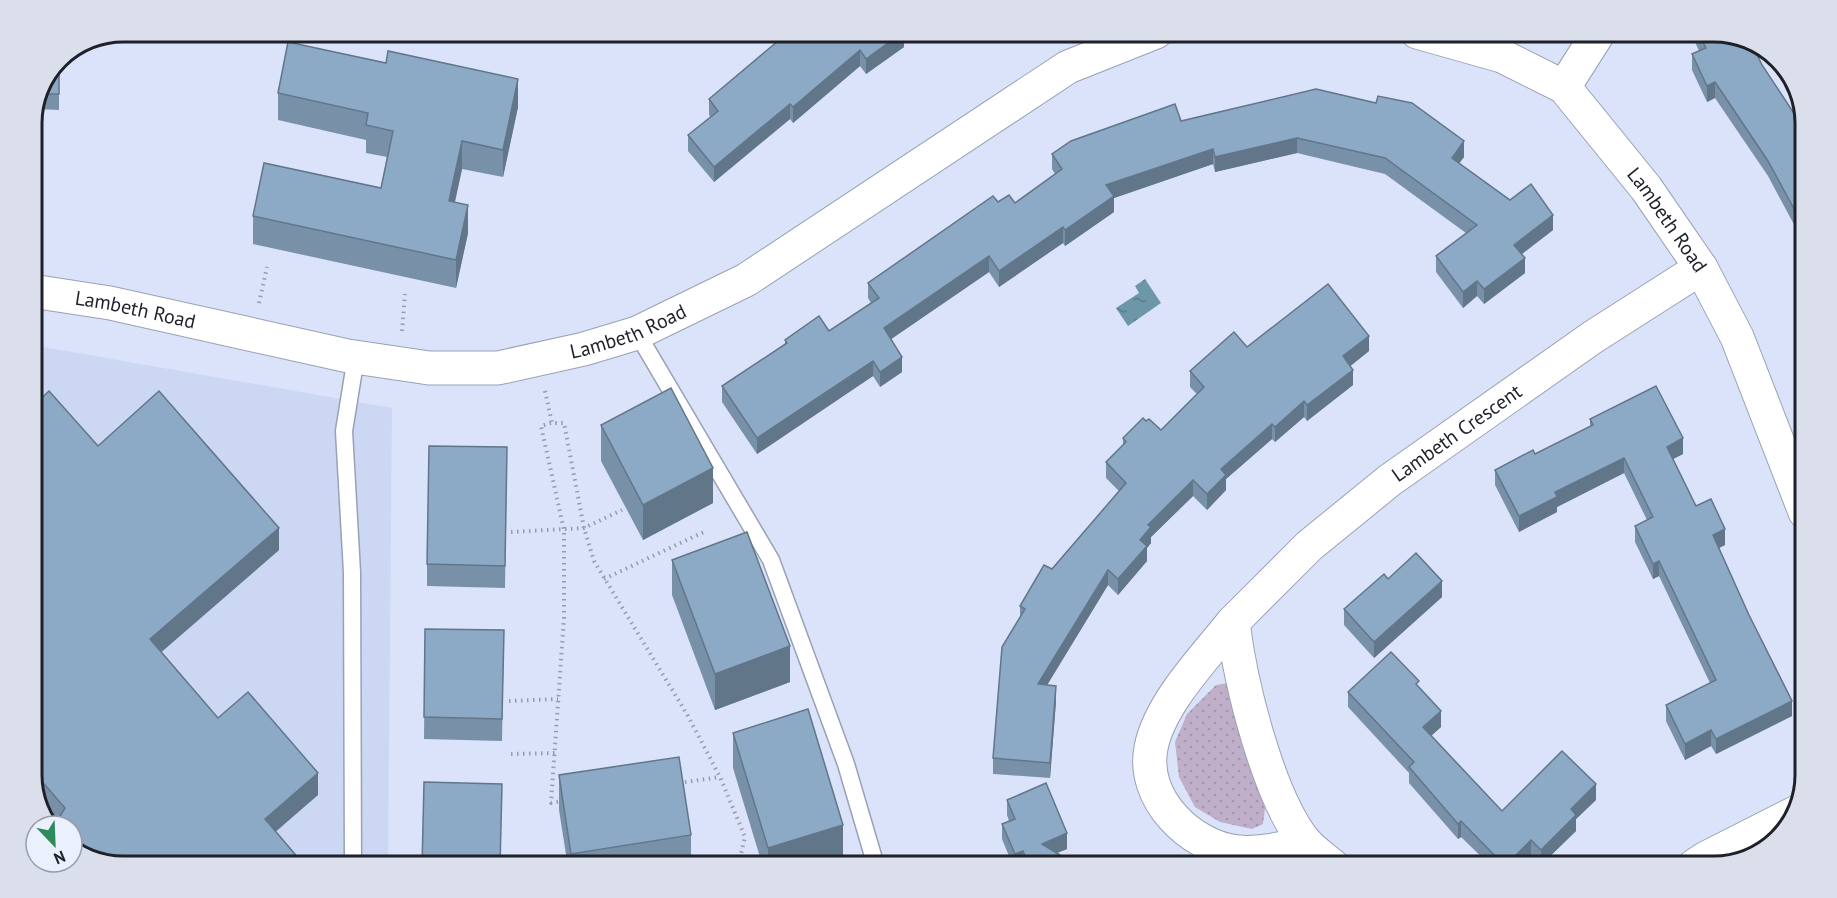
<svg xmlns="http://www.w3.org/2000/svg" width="1837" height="898" font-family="'PT Sans',sans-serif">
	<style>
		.built { fill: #ccd7f4 }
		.park { fill: url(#park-dots) }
		.water { fill: url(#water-ripples) }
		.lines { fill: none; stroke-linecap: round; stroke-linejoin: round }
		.lane-casing { stroke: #99a1b5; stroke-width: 19 }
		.street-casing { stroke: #99a1b5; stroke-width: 35 }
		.secondary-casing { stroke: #99a1b5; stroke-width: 35 }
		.path { stroke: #959cad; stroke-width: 4; stroke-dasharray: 1.5 4.5; stroke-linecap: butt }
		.lane { stroke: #fff; stroke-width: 16 }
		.street { stroke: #fff; stroke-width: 33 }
		.secondary { stroke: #fff; stroke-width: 33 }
		.wall { fill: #7891a9 }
		.shaded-wall { fill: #62768a }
		.building { fill: #8ca9c5; stroke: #62768a; stroke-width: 1.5 }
		.labels { text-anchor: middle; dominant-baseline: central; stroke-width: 4.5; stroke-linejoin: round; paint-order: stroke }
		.street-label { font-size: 20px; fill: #1e2129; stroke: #ebf0fd }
		.rim { fill: none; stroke: #1e2129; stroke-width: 3 }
	</style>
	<defs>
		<pattern id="park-dots" width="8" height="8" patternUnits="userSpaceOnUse" patternTransform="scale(1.5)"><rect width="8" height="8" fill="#bfafc9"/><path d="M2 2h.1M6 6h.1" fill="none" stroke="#a496ad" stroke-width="1.8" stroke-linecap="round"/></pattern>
		<pattern id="water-ripples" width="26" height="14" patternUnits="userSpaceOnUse" patternTransform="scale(1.5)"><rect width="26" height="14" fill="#6d97a8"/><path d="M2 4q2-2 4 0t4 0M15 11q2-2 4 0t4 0" fill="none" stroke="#597b89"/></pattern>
	</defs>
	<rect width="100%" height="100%" fill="#dae3f9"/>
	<polygon class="built" points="32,345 392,408 388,866 123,866 83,857 72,848 72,826 47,826 32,781"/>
	<polygon class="park" points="1228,683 1242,744 1265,808 1263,824 1252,829 1220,822 1195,807 1179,777 1175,742 1187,714 1216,685"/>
	<polygon class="water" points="1145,279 1161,303 1128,326 1116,308 1139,293 1135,286"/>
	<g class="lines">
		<defs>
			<g id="lane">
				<polyline points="637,333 771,560 846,764 876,866"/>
				<polyline points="353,866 352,572 344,431 356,357"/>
			</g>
			<g id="street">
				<path id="s1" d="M1417,32L1502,56L1564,87L1646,188L1701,268L1737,337L1805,512"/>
				<polyline points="1564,87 1599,32"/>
				<path id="s2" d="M32,291L110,303L348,356L429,368H498L584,349L637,333L746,280L1068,67L1156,32"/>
				<path d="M1233,622C1206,656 1159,704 1151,748C1141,798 1190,847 1238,852C1261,854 1284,848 1306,843"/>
				<path id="s3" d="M1333,866C1324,859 1313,851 1305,842C1268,796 1240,682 1233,622L1309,546L1390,480L1593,337L1701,268"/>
			</g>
			<polyline id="secondary" points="1694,866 1706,858 1797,812"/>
		</defs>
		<use href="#lane" class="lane-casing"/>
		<use href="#street" class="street-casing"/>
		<use href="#secondary" class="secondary-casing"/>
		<g class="path">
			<polyline points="259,303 267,267"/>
			<polyline points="402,331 405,294"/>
			<polyline points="545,391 552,423 564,423 584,528 594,561 688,716 720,777 745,837 738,866"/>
			<polyline points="551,423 541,426 564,530 564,618 551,803 562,801"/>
			<polyline points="511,532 584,528 622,510"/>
			<polyline points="604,579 706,531"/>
			<polyline points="509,701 558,699"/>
			<polyline points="511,754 555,753"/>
			<polyline points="679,783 720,777"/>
		</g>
		<use href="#lane" class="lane"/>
		<use href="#street" class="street"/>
		<use href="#secondary" class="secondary"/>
	</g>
	<g class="wall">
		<polygon points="779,32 907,32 904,35 904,47 866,74 860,66 793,123 790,119 714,182 688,151 688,135 711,117 709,115 709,99 779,40"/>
		<polygon points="1695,33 1695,32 1714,32 1762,65 1805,130 1805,245 1768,176 1715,98 1707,102 1692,70 1692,54 1699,51 1695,42"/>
		<polygon points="59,58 59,110 35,109"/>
		<polygon points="278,93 518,107 503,177 462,169 455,202 468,233 456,288 253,244 253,216 381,188 387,157 366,153 366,140 278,120"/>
		<polygon points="1181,121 1464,157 1459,163 1553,230 1522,254 1525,273 1484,304 1477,296 1463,308 1436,272 1436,256 1466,233 1385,174 1297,153 1215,172 1213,164 1114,198 1114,212 1065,246 1063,243 999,287 989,272 891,339 902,372 880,387 873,376 757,454 722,402 722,386 785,344 785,340 829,331 871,303 868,298 868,283 998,202 1015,203 1055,174 1052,169 1052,154"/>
		<polygon points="1247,347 1369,351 1350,366 1353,385 1307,421 1304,417 1275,442 1272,439 1226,479 1226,490 1207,510 1193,496 1151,537 1151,543 1147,548 1147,561 1118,595 1108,585 1047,685 1056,701 1050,778 993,774 993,758 1020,618 1020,606 1052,569 1119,491 1106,478 1106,462 1123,446 1123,438 1146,421 1161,430 1197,394 1190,387 1190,371"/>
		<polygon points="32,407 279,550 161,652 218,718 318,795 57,821 38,799 32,781"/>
		<polygon points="1590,419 1683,454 1673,459 1696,506 1725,545 1719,548 1792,716 1716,754 1711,746 1685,760 1666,721 1666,705 1710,683 1659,576 1653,579 1635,542 1635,526 1647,520 1624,473 1557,507 1557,512 1519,532 1495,485 1495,470 1535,454 1590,426"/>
		<polygon points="601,425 713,503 643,540 601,461"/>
		<polygon points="507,447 505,588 427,586 427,564"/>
		<polygon points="672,560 790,682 715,710 672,595"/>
		<polygon points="1388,579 1442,597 1374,658 1344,625 1344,609"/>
		<polygon points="425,629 504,630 502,741 424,739"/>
		<polygon points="1419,687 1441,727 1431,736 1502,811 1596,800 1576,819 1576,831 1541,865 1531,855 1520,866 1491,866 1461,837 1458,839 1409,783 1409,773 1348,707 1348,692"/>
		<polygon points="733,733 843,861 824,867 763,867 733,768"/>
		<polygon points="559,775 691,835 691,867 568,867 559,810"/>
		<polygon points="1007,800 1067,849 1057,853 1073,866 1013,866 1002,839 1002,824 1009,821 1007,815"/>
	</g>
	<g class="shaded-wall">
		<polygon points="898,32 907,32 904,35 904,47 866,74 866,59"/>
		<polygon points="860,50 860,66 793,123 793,107"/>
		<polygon points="518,79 518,107 503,177 503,150"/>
		<polygon points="1715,82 1715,98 1707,102 1707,86"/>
		<polygon points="790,104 790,119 714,182 714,167"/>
		<polygon points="1297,138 1297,153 1215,172 1215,157"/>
		<polygon points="462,141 462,169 449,228 449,201"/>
		<polygon points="1464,141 1464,157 1452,173 1452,158"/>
		<polygon points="1213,149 1213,164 1114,198 1114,212 1065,246 1065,230 1106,185"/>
		<polygon points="468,205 468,233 456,288 456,260"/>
		<polygon points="1553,215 1553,230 1514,260 1514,245"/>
		<polygon points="1063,227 1063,243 999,287 999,271"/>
		<polygon points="989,256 989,272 884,344 884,328"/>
		<polygon points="1525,258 1525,273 1484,304 1484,289"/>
		<polygon points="1477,281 1477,296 1463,308 1463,292"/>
		<polygon points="1369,336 1369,351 1343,372 1343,356"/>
		<polygon points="902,357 902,372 880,387 880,372"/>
		<polygon points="873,361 873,376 757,454 757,438"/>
		<polygon points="1353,370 1353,385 1307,421 1307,405"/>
		<polygon points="1304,401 1304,417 1275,442 1275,427"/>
		<polygon points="1272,424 1272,439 1226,479 1226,490 1207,510 1207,494 1221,469"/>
		<polygon points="1683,438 1683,454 1667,462 1667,447"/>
		<polygon points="1624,458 1624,473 1557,507 1557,512 1519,532 1519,516 1555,492"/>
		<polygon points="713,468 713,503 643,540 643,505"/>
		<polygon points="1193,480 1193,496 1151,537 1151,543 1147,548 1147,561 1118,595 1118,579 1148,525"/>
		<polygon points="279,528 279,550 150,662 150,639"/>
		<polygon points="1725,529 1725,545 1713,551 1713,535"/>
		<polygon points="1659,561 1659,576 1653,579 1653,564"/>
		<polygon points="1108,570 1108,585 1038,700 1038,684"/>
		<polygon points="1442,581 1442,597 1374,658 1374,642"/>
		<polygon points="790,646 790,682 715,710 715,674"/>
		<polygon points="1056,686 1056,701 1050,778 1050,763"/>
		<polygon points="1792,701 1792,716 1716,754 1716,739"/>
		<polygon points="1441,711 1441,727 1423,743 1423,727"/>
		<polygon points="1711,730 1711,746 1685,760 1685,744"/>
		<polygon points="318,773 318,795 265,841 265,819"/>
		<polygon points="1596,784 1596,800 1576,819 1576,831 1541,865 1541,850 1571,809"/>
		<polygon points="1461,821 1461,837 1458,839 1458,824"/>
		<polygon points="843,825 843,861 824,867 768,867 768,848"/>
		<polygon points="1067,833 1067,849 1042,859 1042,844"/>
		<polygon points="1531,840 1531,855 1520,866 1505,866"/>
		<polygon points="1023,851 1023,866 1015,866 1015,854"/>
		<polygon points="1073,863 1073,866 1064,866"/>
	</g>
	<g class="building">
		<polygon points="783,32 903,32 866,59 860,50 793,107 790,104 714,167 688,135 718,111 709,99 785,35"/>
		<polygon points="1697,32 1714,32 1750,40 1762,65 1805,130 1805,229 1768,161 1715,82 1707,86 1692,54 1706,48"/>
		<polygon points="288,42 386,63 388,51 518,79 503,150 462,141 449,201 468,205 456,260 253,216 264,163 381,188 393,131 366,125 368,113 278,93"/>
		<polygon points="59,58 59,94 42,94"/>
		<polygon points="1316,89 1376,103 1378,96 1412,103 1464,141 1452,158 1510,200 1531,184 1553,215 1514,245 1525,258 1484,289 1477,281 1463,292 1436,256 1477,225 1385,158 1297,138 1215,157 1213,149 1106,185 1114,196 1065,230 1063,227 999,271 989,256 884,328 902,357 880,372 873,361 757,438 722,386 787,343 785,340 819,316 829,331 879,298 868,283 993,196 998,202 1009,195 1015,203 1062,169 1052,154 1071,141 1175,104 1181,121"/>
		<polygon points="1328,284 1369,336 1343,356 1353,370 1307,405 1304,401 1275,427 1272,424 1221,469 1226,475 1207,494 1193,480 1148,525 1151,527 1140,540 1147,546 1118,579 1108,570 1038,684 1056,686 1050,763 993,758 1002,647 1025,609 1020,606 1044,565 1052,569 1126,483 1106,462 1126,442 1123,438 1143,418 1146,421 1149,419 1161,430 1204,387 1190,371 1234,332 1247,347"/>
		<polygon points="1656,386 1683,438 1667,447 1696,506 1711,499 1725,529 1713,535 1749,615 1792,701 1716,739 1711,730 1685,744 1666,705 1716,680 1659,561 1653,564 1635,526 1653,517 1624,458 1555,492 1557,497 1519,516 1495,470 1533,450 1535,454 1593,425 1590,419"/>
		<polygon points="671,388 713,468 643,505 601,425"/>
		<polygon points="49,391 98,446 159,391 279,528 150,639 218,718 248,692 318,773 265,819 306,867 123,867 83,857 72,848 72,826 54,826 65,808 32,770 32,407"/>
		<polygon points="429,446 507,447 505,566 427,564"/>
		<polygon points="747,532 790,646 715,674 672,560"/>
		<polygon points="1416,553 1442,581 1374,642 1344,609 1384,574 1388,579"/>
		<polygon points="425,629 504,630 502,719 424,717"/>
		<polygon points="1391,652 1419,681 1416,684 1441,711 1423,727 1502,811 1562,751 1596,784 1571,809 1576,815 1541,850 1531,840 1505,866 1461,821 1458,824 1409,767 1414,762 1348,692"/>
		<polygon points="808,709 843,825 768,848 733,733"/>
		<polygon points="679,757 691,835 571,854 559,775"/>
		<polygon points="424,782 502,784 500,867 422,867"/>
		<polygon points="1046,783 1067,833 1042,844 1073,863 1064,866 1029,866 1023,851 1015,854 1002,824 1015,819 1007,800"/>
	</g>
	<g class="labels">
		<g class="street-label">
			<text stroke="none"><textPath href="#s1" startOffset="326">Lambeth Road</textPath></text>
			<text stroke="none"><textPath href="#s2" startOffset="105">Lambeth Road</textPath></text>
			<text stroke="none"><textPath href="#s2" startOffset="609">Lambeth Road</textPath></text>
			<text stroke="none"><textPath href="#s3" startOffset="564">Lambeth Crescent</textPath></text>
		</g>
	</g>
	<path d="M0 0H1837V898H0ZM123 42H1714A81 81 0 0 1 1795 123V775A81 81 0 0 1 1714 856H123A81 81 0 0 1 42 775V123A81 81 0 0 1 123 42Z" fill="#dbdfec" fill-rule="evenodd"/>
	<path class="rim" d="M123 42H1714A81 81 0 0 1 1795 123V775A81 81 0 0 1 1714 856H123A81 81 0 0 1 42 775V123A81 81 0 0 1 123 42Z"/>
	<g transform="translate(54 844) rotate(157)"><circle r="28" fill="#ebf0fd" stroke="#999da8" stroke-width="1.5"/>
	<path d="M0-4.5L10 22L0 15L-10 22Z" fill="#30885d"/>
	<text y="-9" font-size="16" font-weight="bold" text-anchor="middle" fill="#1e2129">N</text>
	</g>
</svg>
